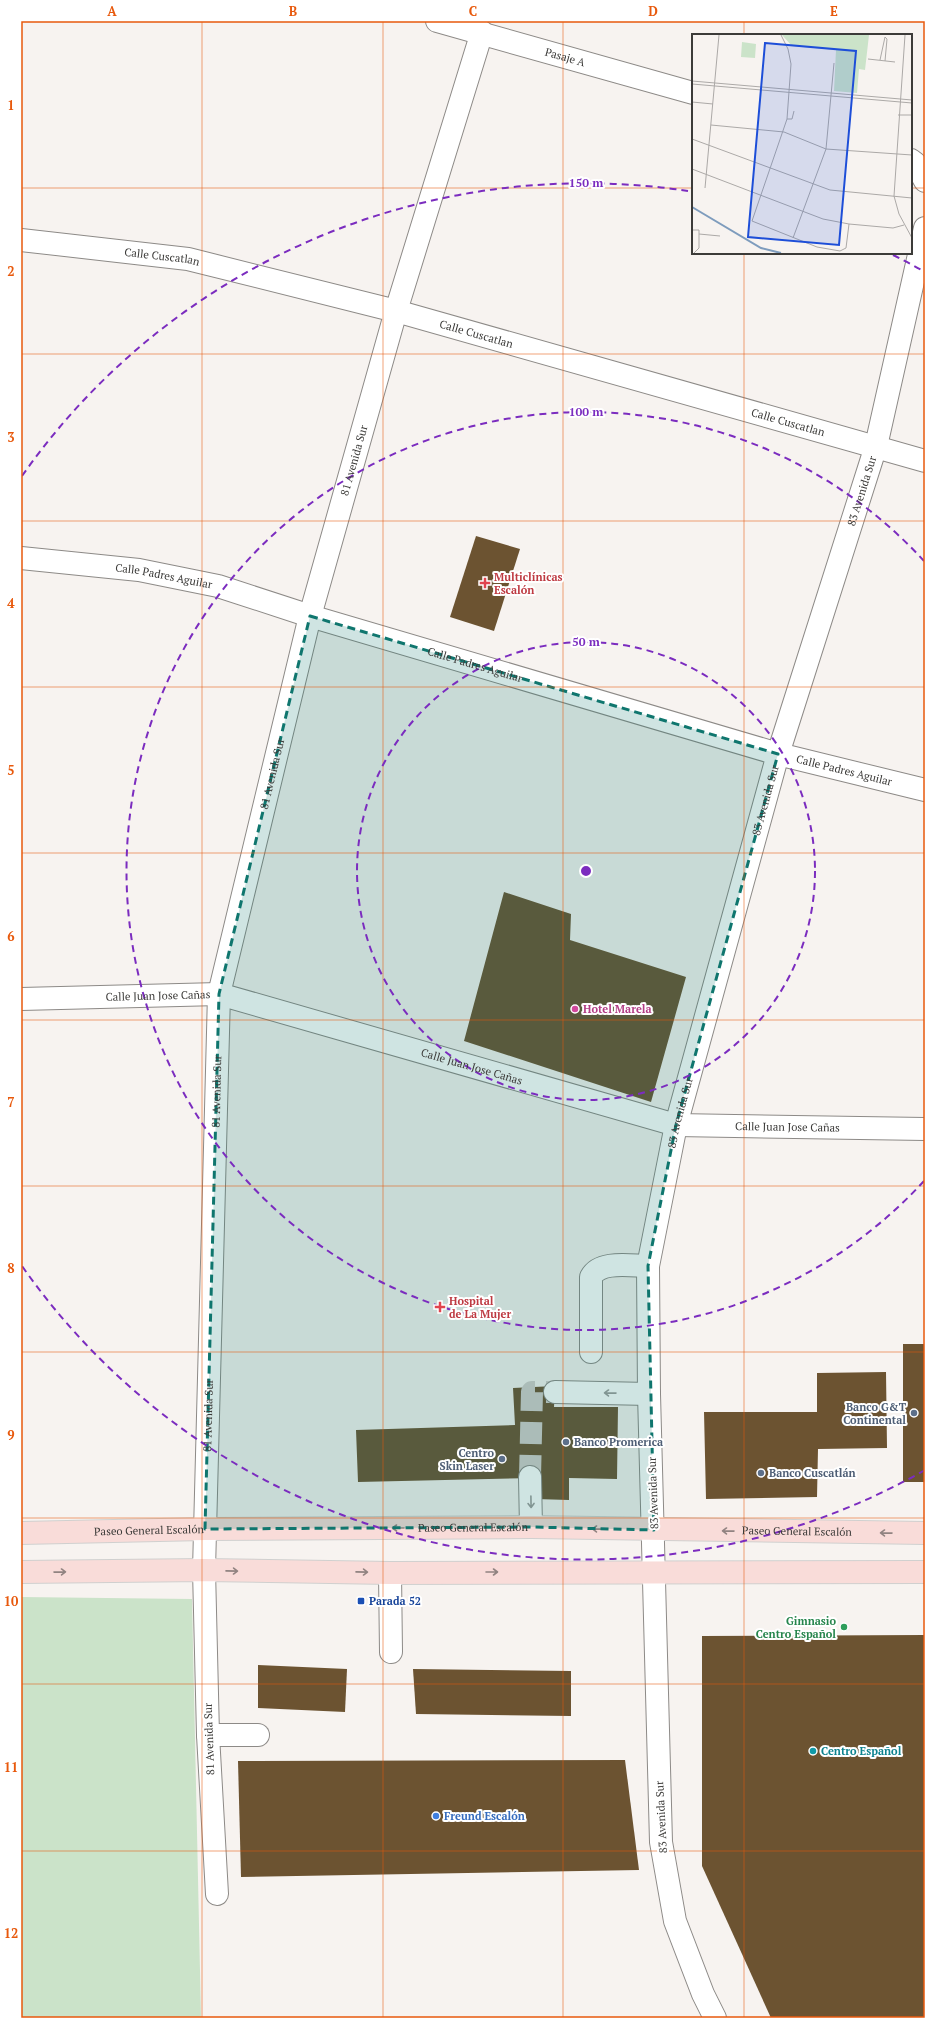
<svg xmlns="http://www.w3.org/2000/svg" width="946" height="2039" font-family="'PT Serif',serif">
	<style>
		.green { fill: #cbe3c9 }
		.building { fill: #6c5331 }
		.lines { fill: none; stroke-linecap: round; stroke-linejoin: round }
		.minor-tunnel { stroke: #d2cecb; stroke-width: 22; stroke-dasharray: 22 11; stroke-linecap: butt }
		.minor-casing { stroke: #8d8a87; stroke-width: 24 }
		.major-casing { stroke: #d0d0cf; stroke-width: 24 }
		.minor { stroke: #fff; stroke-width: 22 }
		.major { stroke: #f9dcd9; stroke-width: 22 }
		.oneway { stroke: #9e9d9c }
		.oneway2 { stroke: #918381 }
		.marked { fill: #0f766e; fill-opacity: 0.2; stroke: #0f766e; stroke-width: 3; stroke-dasharray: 8 5; stroke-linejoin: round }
		.grid { fill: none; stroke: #e8590c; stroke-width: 1; stroke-opacity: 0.55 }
		.ring { fill: none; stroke: #7b2cbf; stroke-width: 2; stroke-dasharray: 7 5 }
		.health-dot { fill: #e0444e; stroke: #fff; stroke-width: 1.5 }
		.hotel-dot { fill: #d1479c; stroke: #fff; stroke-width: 1.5 }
		.service-dot { fill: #5c6f8a; stroke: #fff; stroke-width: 1.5 }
		.transit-dot { fill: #1a4fb4; stroke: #fff; stroke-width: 1.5 }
		.leisure-dot { fill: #2e9e5b; stroke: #fff; stroke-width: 1.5 }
		.culture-dot { fill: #0f9aa8; stroke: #fff; stroke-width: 1.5 }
		.shop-dot { fill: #3f7fe0; stroke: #fff; stroke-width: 1.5 }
		.labels { text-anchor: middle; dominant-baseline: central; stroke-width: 4; stroke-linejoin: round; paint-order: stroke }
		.street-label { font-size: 11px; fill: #3c3b39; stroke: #fff }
		.health-label { font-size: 11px; font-weight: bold; fill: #be3a42; stroke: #fff; text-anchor: start }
		.hotel-label { font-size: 11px; font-weight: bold; fill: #b23c85; stroke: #fff; text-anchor: start }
		.service-label { font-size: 11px; font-weight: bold; fill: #4e5e75; stroke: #fff; text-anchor: end }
		.transit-label { font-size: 11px; font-weight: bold; fill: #164399; stroke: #fff; text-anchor: start }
		.leisure-label { font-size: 11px; font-weight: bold; fill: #27864d; stroke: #fff; text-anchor: end }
		.culture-label { font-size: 11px; font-weight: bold; fill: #0d838f; stroke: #fff; text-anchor: start }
		.shop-label { font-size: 11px; font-weight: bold; fill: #366cbe; stroke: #fff; text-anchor: start }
		.inset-river { fill: none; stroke: #7e9cbd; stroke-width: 2 }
		.inset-road { fill: none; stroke: #aca9a7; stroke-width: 1 }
		.view { fill: #1d4ed8; fill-opacity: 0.15; stroke: #1d4ed8; stroke-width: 2 }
		.inset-edge { fill: none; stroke: #3c3b39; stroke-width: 2 }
		.centre { fill: #7b2cbf; stroke: #fff; stroke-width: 2 }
		.ring-label { font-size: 12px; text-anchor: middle; font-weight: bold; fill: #7b2cbf; stroke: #fff; stroke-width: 4; stroke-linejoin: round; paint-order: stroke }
		.neatline { fill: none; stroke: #e8590c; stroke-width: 1.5 }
		.grid-label { font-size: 13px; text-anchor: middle; font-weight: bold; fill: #e8590c }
	</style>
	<rect width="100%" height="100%" fill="#f7f3f0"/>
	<polygon class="green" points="21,1597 192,1599 201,2018 21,2018"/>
	<g class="building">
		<polygon points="476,536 520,549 494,631 450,617"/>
		<polygon points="504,892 571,914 570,940 686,977 651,1102 464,1041"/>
		<rect x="903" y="1344" width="22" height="138"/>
		<polygon points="886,1372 887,1448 818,1449 817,1497 706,1499 704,1412 817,1412 817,1373"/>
		<polygon points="555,1386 554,1407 618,1407 617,1479 569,1478 569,1500 535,1499 535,1478 358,1482 356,1430 515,1425 513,1388"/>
		<polygon points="925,1635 925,2018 771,2018 702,1866 702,1636"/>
		<polygon points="258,1665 347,1669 345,1712 258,1708"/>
		<polygon points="413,1669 571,1671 571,1716 416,1714"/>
		<polygon points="625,1760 639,1870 241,1877 238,1761"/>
	</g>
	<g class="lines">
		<polyline class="minor-tunnel" points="530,1477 532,1392 555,1392"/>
		<defs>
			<g id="minor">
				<path id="s1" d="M437,21L693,93"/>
				<polyline points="911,160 915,163 925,181"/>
				<path id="s2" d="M21,240L188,259L396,311L925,461"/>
				<path id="s3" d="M21,558L139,570L218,586L310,616L778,754L925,790"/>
				<path id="s4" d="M21,999L219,994L676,1125L925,1129"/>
				<path d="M591,1352V1277C600,1260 631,1266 648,1266"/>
				<polyline points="555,1392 649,1394"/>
				<polyline points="530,1477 531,1527"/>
				<polyline points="390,1573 391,1652"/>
				<polyline points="208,1735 258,1735"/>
				<path id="s5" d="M217,1894L208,1735L204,1570L219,994L310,616L396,311L482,32"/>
				<path id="s6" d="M715,2018L703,1994L675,1921L661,1842L649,1394L648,1266L676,1125L778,754L876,446L925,228"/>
			</g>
			<g id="major">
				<path id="s7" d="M21,1533L205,1529L531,1527L925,1533"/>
				<polyline points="21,1572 204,1570 390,1573 925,1572"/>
			</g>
		</defs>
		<use href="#minor" class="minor-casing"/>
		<use href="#major" class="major-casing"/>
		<use href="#minor" class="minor"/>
		<use href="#major" class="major"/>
	</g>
	<defs><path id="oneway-shaft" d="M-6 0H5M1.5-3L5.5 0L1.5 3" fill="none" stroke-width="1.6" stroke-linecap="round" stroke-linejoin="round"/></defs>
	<g class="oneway">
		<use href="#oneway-shaft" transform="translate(610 1393) rotate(-179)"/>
		<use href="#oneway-shaft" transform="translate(531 1502) rotate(89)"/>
	</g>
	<g class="oneway2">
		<use href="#oneway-shaft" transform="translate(398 1528) rotate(180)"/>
		<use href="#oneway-shaft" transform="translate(598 1529) rotate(-179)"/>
		<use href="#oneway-shaft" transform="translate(728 1531) rotate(-179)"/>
		<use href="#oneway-shaft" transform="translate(886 1533) rotate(-179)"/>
		<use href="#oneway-shaft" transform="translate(232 1571) rotate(1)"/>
		<use href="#oneway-shaft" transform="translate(60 1572) rotate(-1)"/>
		<use href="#oneway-shaft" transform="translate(362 1572) rotate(1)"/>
		<use href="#oneway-shaft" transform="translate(492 1572)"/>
	</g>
	<path class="marked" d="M310,616L778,754L676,1125L648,1266L654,1530L531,1527L205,1529L219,994Z"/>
	<path class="grid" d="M202,21V2018M383,21V2018M563,21V2018M744,21V35M21,188H693M911,188H925M744,253V2018M21,354H925M21,521H925M21,687H925M21,853H925M21,1020H925M21,1186H925M21,1352H925M21,1518H925M21,1684H925M21,1851H925"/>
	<g class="ring">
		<circle cx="586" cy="871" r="229"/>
		<path d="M924 1181A459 459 0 1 1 924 561"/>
		<path d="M925 1470A688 688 0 0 1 22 1266M22 476A688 688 0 0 1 688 191M893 255A688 688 0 0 1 925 272"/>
	</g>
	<g class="health-dot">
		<path d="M483 577h4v4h4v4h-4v4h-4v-4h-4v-4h4z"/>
		<path d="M438 1301h4v4h4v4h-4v4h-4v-4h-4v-4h4z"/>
	</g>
	<circle class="hotel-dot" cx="575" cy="1009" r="4"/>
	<g class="service-dot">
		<circle cx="914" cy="1413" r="4"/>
		<circle cx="566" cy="1442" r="4"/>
		<circle cx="502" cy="1459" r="4"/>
		<circle cx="761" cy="1473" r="4"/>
	</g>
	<rect class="transit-dot" x="357" y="1597" width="8" height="8" rx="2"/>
	<circle class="leisure-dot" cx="844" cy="1627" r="4"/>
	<circle class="culture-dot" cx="813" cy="1751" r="4"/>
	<circle class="shop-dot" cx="436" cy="1816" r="4"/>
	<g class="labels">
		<g class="street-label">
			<text stroke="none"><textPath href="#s1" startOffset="133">Pasaje A</textPath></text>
			<text stroke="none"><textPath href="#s2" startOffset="142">Calle Cuscatlan</textPath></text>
			<text stroke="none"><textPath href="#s2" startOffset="466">Calle Cuscatlan</textPath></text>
			<text stroke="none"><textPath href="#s2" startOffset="790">Calle Cuscatlan</textPath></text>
			<text stroke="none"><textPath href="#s5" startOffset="1451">81 Avenida Sur</textPath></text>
			<text stroke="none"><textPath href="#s6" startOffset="1566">83 Avenida Sur</textPath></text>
			<text stroke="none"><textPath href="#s3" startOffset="144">Calle Padres Aguilar</textPath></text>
			<text stroke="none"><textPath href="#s3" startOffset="468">Calle Padres Aguilar</textPath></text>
			<text stroke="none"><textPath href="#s3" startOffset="852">Calle Padres Aguilar</textPath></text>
			<text stroke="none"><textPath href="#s5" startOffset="1127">81 Avenida Sur</textPath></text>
			<text stroke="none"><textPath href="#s6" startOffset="1242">83 Avenida Sur</textPath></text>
			<text stroke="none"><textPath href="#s4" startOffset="137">Calle Juan Jose Cañas</textPath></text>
			<text stroke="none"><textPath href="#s4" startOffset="461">Calle Juan Jose Cañas</textPath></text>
			<text stroke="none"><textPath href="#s5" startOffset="803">81 Avenida Sur</textPath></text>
			<text stroke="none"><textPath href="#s6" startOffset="918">83 Avenida Sur</textPath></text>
			<text stroke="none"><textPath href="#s4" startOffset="785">Calle Juan Jose Cañas</textPath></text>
			<text stroke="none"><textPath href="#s5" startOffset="479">81 Avenida Sur</textPath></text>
			<text transform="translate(653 1493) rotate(-92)">83 Avenida Sur</text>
			<text stroke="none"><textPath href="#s7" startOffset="452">Paseo General Escalón</textPath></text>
			<text stroke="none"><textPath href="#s7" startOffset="128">Paseo General Escalón</textPath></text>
			<text stroke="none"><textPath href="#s7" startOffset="776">Paseo General Escalón</textPath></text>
			<text transform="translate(209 1739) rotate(-92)">81 Avenida Sur</text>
			<text transform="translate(661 1817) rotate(-93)">83 Avenida Sur</text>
		</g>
		<g class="health-label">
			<text x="494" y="577">Multiclínicas<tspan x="494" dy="13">Escalón</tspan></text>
			<text x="449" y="1301">Hospital<tspan x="449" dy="13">de La Mujer</tspan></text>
		</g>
		<g class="hotel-label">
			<text x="583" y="1009">Hotel Marela</text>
		</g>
		<g class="service-label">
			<text x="906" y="1407">Banco G&amp;T<tspan x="906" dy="13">Continental</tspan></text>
			<text x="574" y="1442" text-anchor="start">Banco Promerica</text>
			<text x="494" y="1453">Centro<tspan x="494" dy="13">Skin Laser</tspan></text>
			<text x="769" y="1473" text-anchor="start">Banco Cuscatlán</text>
		</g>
		<g class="transit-label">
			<text x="369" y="1601">Parada 52</text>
		</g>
		<g class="leisure-label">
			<text x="836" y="1621">Gimnasio<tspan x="836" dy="13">Centro Español</tspan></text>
		</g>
		<g class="culture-label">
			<text x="821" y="1751">Centro Español</text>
		</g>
		<g class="shop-label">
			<text x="444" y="1816">Freund Escalón</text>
		</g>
	</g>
	<g transform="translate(692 34)">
		<rect width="220" height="220" fill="#f7f3f0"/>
		<path d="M90,1H177L173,36L167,35L165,59L142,57L144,16L100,12ZM50,8L64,10L63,24L49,23Z" fill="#cbe3c9"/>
		<path class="inset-river" d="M0,173L69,214L89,219"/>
		<path class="inset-road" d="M89,1L96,15L99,30L95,85L60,187L125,213L148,217L154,214L157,190M213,1L202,162L207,180L220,204M176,25L203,28M188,26L193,3L195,5L193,27M0,47L220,66M0,50L220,69M0,68L21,70M206,81H220M95,85H100L102,77M19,91L92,98L134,115L220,121M0,105L138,156L220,164M0,135L131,185L157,190L201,194L212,191M13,154L27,1M0,196H7V214L2,219M7,200L28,202M101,204L134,115L142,29"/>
		<path class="view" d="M73,9L164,17L147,211L56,203Z"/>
		<rect width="220" height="220" class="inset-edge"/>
	</g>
	<circle cx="586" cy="871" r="6" class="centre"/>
	<g class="ring-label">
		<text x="586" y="187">150 m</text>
		<text x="586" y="416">100 m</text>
		<text x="586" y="646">50 m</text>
	</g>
	<rect width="946" height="2039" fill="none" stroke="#ffffff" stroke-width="44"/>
	<rect x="22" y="22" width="902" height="1995" class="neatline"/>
	<g class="grid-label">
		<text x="112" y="16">A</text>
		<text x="293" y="16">B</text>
		<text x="473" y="16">C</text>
		<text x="653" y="16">D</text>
		<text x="834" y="16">E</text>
		<text x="11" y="110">1</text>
		<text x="11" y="276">2</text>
		<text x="11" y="442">3</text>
		<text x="11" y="608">4</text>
		<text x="11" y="775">5</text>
		<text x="11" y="941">6</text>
		<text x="11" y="1107">7</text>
		<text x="11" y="1273">8</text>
		<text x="11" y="1440">9</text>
		<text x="11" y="1606">10</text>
		<text x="11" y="1772">11</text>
		<text x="11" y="1938">12</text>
	</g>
</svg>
